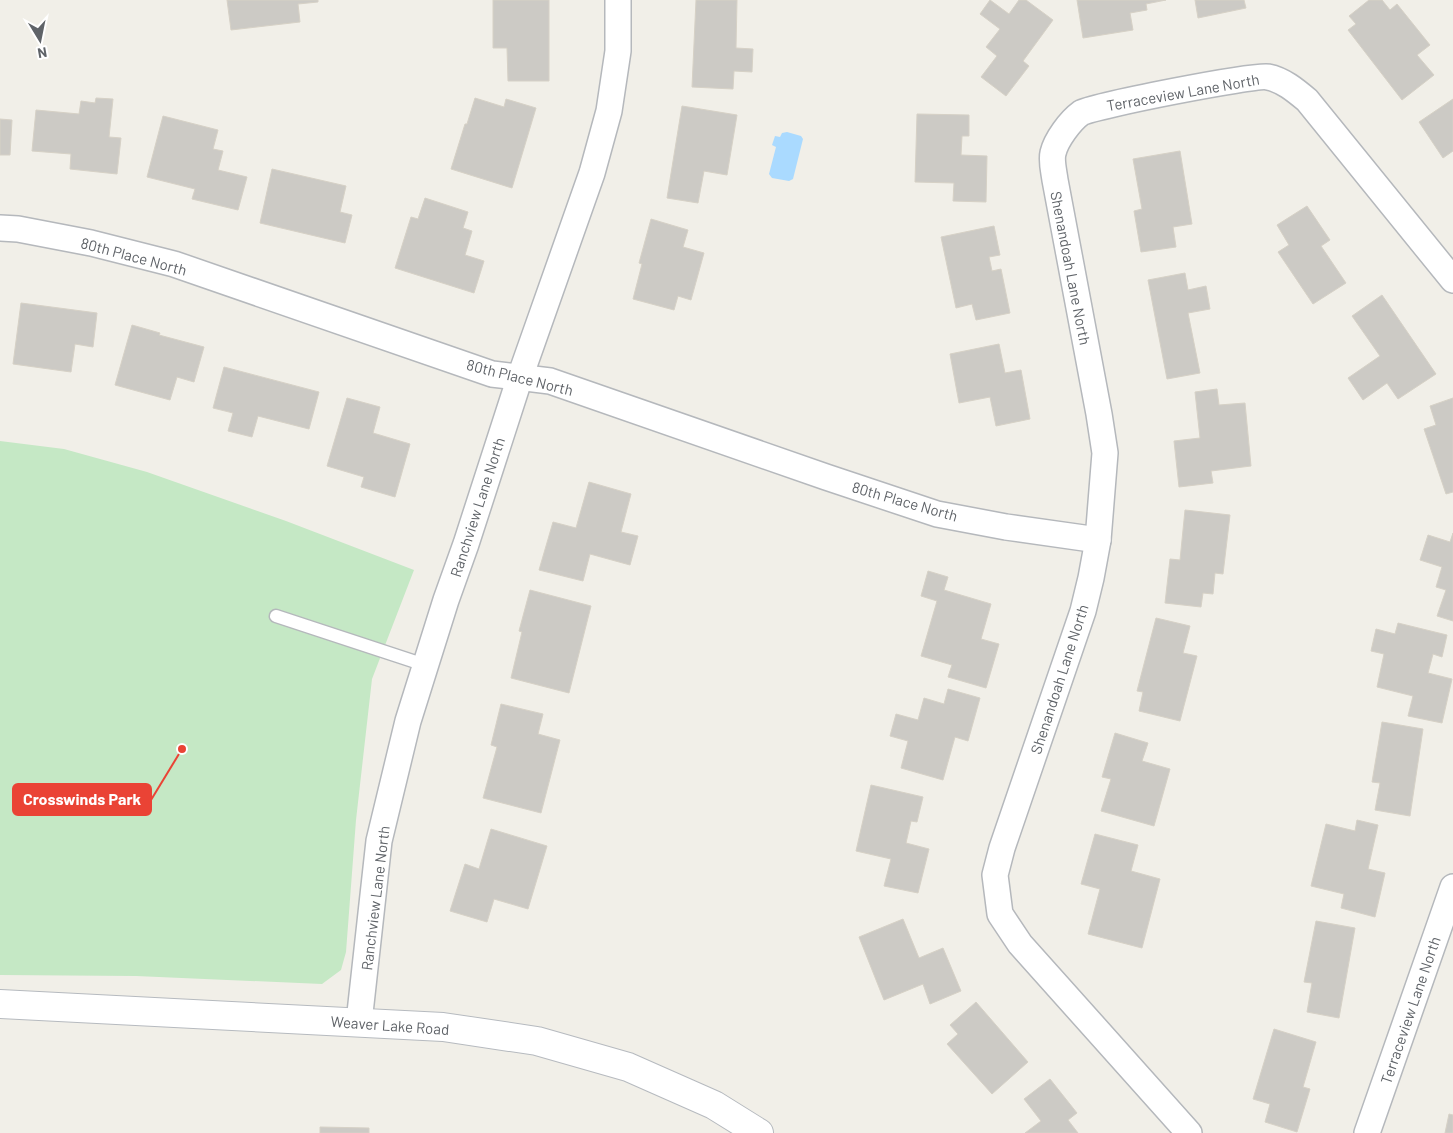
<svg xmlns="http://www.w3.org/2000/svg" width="1453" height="1133" font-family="Barlow,sans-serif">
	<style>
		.green { fill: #c5e8c5 }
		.water { fill: #aadaff }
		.building { fill: #cccac5; stroke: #d6d1c6 }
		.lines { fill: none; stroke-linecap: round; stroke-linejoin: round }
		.service-casing { stroke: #b5b8bc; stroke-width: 15 }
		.minor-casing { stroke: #b5b8bc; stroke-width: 28 }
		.secondary-casing { stroke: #b6babf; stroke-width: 30 }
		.service { stroke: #fff; stroke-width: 12 }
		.minor { stroke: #fff; stroke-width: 25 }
		.secondary { stroke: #fff; stroke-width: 28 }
		.labels { text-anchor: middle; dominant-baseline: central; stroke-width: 4; stroke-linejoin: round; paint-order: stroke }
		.street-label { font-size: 15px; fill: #5f6368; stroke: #fff }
		.leader { fill: none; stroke: #ea4335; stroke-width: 2 }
		.callout-dot { fill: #ea4335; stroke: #fff; stroke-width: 2 }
		.callout { fill: #ea4335; stroke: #ea4335; stroke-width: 2 }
		.callout-label { font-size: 16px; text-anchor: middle; font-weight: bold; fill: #fff }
	</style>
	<rect width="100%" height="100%" fill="#f1efe8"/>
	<polygon class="green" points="0,441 64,449 147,472 286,521 414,570 372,679 356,820 346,952 341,970 322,984 136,976 0,975"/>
	<polygon class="water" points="787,132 801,136 803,139 793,179 789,181 772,178 769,174 776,147 772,145 775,136 780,137 782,133"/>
	<g class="building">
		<polygon points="227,0 318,0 318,2 298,4 300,22 231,30"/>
		<polygon points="493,0 549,0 549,81 508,81 507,48 493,48"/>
		<polygon points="696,0 737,0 736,48 753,49 752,72 734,71 733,89 692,87"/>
		<polygon points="990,0 1009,14 1019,0 1026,0 1053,20 1023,61 1029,66 1006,96 981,77 997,56 986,47 1000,29 980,14"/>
		<polygon points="1077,0 1166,0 1146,4 1147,10 1130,13 1133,30 1083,38"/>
		<polygon points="1195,0 1244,0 1246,8 1198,18"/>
		<polygon points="1369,0 1382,0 1390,10 1397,4 1430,45 1417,55 1434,75 1402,100 1348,30 1356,24 1349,16"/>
		<polygon points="96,98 113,99 109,137 121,138 117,174 70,169 71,154 32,151 36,110 79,114 81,101 95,103"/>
		<polygon points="475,98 504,107 506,99 536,108 512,188 451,169 465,124 467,124"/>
		<polygon points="1453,99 1453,151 1443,158 1419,122"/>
		<polygon points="682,106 737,115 727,175 704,171 698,203 667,198"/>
		<polygon points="917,114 969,115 969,136 962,136 961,155 987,156 986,202 953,201 954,183 915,182"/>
		<polygon points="163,116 218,130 213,149 223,151 218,170 247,177 238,210 192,199 195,189 147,177"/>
		<polygon points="0,119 12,120 10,155 0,155"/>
		<polygon points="1180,151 1192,224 1173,227 1176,247 1141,252 1134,211 1142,209 1133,159"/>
		<polygon points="272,169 346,186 340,212 352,215 345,243 260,223"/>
		<polygon points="425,198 468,212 463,228 472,231 465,255 484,261 474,293 395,268 411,217 418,219"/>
		<polygon points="1307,206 1330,240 1321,246 1346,283 1313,304 1278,252 1289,245 1277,225"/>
		<polygon points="651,219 688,230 683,247 704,253 691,300 678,296 674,310 633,299 642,264 639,263"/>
		<polygon points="994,226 1000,255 989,257 992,271 1001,269 1010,313 976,320 972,304 956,308 941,237"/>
		<polygon points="1185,273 1188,290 1206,286 1210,309 1188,313 1200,373 1167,379 1148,280"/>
		<polygon points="1382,295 1436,374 1398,399 1387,383 1363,400 1348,378 1380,356 1352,316"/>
		<polygon points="21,303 97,313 93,347 75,344 71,372 13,364"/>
		<polygon points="132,325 160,333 159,335 204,347 194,382 177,377 170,400 115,385"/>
		<polygon points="999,344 1005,373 1021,370 1030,419 996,426 990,397 959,403 950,354"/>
		<polygon points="224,367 319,392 309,429 258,416 252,437 228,431 233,413 213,408"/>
		<polygon points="1217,389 1219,405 1245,403 1251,466 1211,471 1213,483 1179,487 1174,441 1200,438 1195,392"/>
		<polygon points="347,398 380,407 373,433 410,444 395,497 361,487 364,477 327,466"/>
		<polygon points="1453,398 1453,492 1446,494 1424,429 1436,425 1430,406"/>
		<polygon points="589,482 631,494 621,532 638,536 630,565 590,554 583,581 539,570 553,522 576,528"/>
		<polygon points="1185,510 1230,515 1223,574 1215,573 1213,594 1203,593 1201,607 1165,603 1170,559 1180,560"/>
		<polygon points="1453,533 1453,621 1437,616 1446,590 1436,587 1442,567 1420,560 1428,535 1450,542"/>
		<polygon points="928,571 948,577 944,590 991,604 981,639 999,644 986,688 948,677 952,665 921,656 937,601 921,596"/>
		<polygon points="530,590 591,606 569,693 511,678 522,632 519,631"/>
		<polygon points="1156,618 1190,626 1183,653 1197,656 1180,721 1139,711 1143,692 1137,691"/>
		<polygon points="1398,623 1447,635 1442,657 1433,654 1428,673 1452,679 1442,723 1408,716 1413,696 1377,687 1384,654 1371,651 1376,629 1395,634"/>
		<polygon points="948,689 980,698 968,741 955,737 943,780 901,768 908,741 890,736 896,714 918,720 924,698 944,704"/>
		<polygon points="501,704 543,714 538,734 560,740 541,813 483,798 497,747 491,745"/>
		<polygon points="1382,722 1423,729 1410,816 1375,810 1380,783 1372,782"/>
		<polygon points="1115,733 1148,743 1142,761 1170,769 1154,826 1101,811 1111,779 1102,777"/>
		<polygon points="871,785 923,797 917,822 911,821 906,843 929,849 918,893 884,886 891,859 856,851"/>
		<polygon points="1357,820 1378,825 1368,869 1385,873 1375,917 1341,908 1344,894 1311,886 1326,824 1355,831"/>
		<polygon points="491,829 547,846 528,909 494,899 487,922 450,911 465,864 479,869"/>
		<polygon points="1095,834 1138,845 1131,871 1160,879 1142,948 1088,934 1100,889 1081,884"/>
		<polygon points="903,919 919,958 943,948 961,991 930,1004 923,984 884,1000 859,937"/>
		<polygon points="1316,921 1355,928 1339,1018 1307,1012 1312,983 1304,982"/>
		<polygon points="976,1002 1028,1062 992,1094 947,1044 958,1034 950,1025"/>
		<polygon points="1274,1029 1316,1042 1303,1087 1310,1089 1297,1132 1265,1122 1270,1104 1253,1099"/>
		<polygon points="1050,1079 1077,1113 1068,1120 1078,1133 1025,1133 1041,1121 1024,1099"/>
		<polygon points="1449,1114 1453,1115 1453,1133 1445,1133"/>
		<polygon points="320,1127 369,1128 369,1133 320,1133"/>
	</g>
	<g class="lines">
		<defs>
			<polyline id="service" points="276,616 425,665"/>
			<g id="minor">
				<polyline points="0,228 18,229 91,243 174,264 492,374 550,381 826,477 937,514 1006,527 1098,540"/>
				<polyline points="359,1022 379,841 408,721 446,600 466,544 520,377 592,173 609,111 618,51 618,0"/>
				<path d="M1189,1133L1020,944L1000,914L995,875L1002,848L1083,611L1091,578L1098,540L1105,453L1099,414L1055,180C1054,172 1051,161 1053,153C1056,140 1070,121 1081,113C1093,106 1255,74 1268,77C1283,80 1295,90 1307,100L1453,280"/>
				<polyline points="1367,1133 1453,887"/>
			</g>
			<polyline id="secondary" points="0,1004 443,1027 537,1041 628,1067 714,1105 759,1133"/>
		</defs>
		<use href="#service" class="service-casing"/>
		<use href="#minor" class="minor-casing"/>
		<use href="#secondary" class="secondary-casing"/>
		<use href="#service" class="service"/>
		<use href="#minor" class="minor"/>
		<use href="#secondary" class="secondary"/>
	</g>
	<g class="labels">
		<g class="street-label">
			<text transform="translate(1183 92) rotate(-10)">Terraceview Lane North</text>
			<text transform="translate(134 256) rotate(15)">80th Place North</text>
			<text transform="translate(1071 268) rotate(79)">Shenandoah Lane North</text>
			<text transform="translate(520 377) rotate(14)">80th Place North</text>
			<text transform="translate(905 501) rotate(16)">80th Place North</text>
			<text transform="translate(477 507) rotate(-72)">Ranchview Lane North</text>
			<text transform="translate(1059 679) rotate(-72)">Shenandoah Lane North</text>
			<text transform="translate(375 898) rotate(-83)">Ranchview Lane North</text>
			<text transform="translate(1410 1010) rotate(-71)">Terraceview Lane North</text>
			<text transform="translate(390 1025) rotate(4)">Weaver Lake Road</text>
		</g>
	</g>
	<path class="leader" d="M182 749L151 800"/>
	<circle class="callout-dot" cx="182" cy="749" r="5"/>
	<rect class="callout" x="13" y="784" width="138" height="31" rx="5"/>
	<g class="callout-label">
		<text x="82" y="805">Crosswinds Park</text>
	</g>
	<g transform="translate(40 40) rotate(170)" stroke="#ffffff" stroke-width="4" paint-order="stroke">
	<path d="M0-4L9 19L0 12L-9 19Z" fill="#5f6368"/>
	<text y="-8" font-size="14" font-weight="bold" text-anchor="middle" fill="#5f6368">N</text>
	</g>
</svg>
